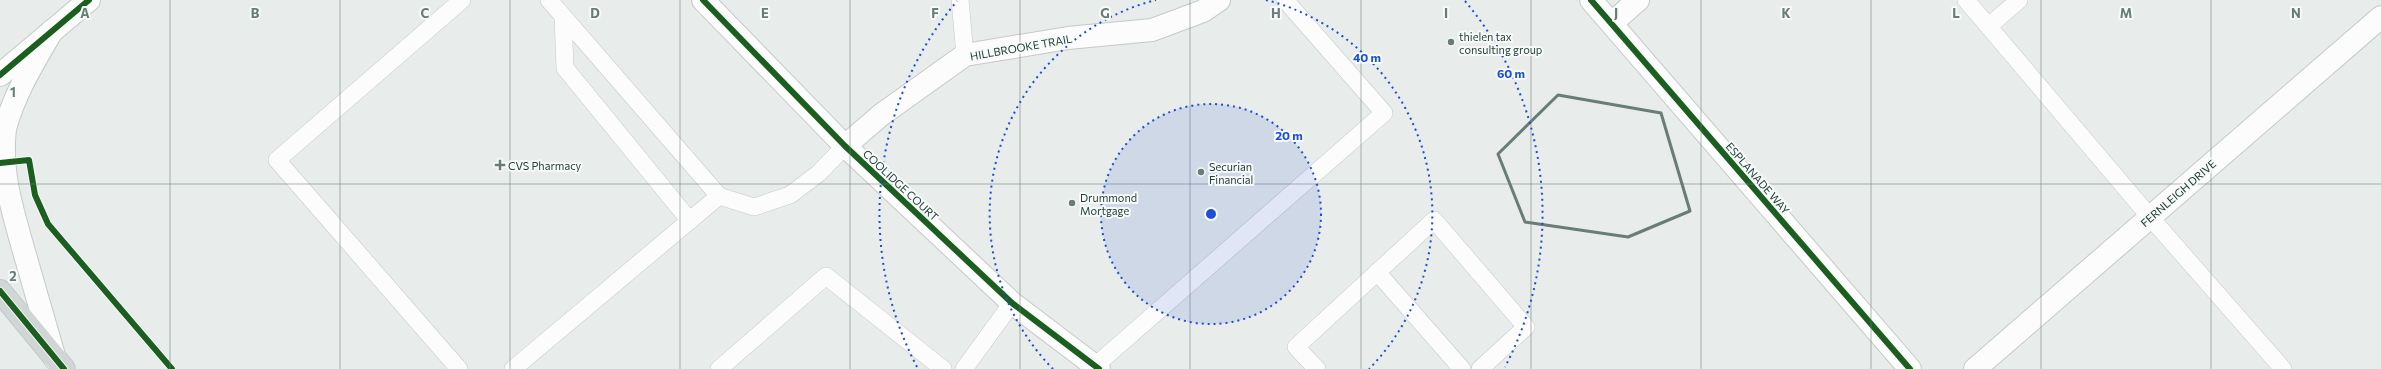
<svg xmlns="http://www.w3.org/2000/svg" width="2381" height="369" font-family="Commissioner,sans-serif">
	<style>
		.lines { fill: none; stroke-linecap: round; stroke-linejoin: round }
		.service-casing { stroke: #c5c9c7; stroke-width: 18 }
		.minor-casing { stroke: #c5c9c7; stroke-width: 24 }
		.tertiary-casing { stroke: #c5c9c7; stroke-width: 24 }
		.primary-casing { stroke: #c3cac9; stroke-width: 24 }
		.service { stroke: #fcfcfc; stroke-width: 17 }
		.minor { stroke: #fcfcfc; stroke-width: 22 }
		.tertiary { stroke: #fcfcfc; stroke-width: 22 }
		.primary { stroke: #d0d6d5; stroke-width: 22 }
		.cycleway-casing { stroke: #f6faf9; stroke-width: 8 }
		.cycleway { stroke: #1b5e20; stroke-width: 6 }
		.marked { fill: none; stroke: #6a7c78; stroke-width: 3; stroke-linejoin: round }
		.grid { fill: none; stroke: #6a7c78; stroke-width: 1; stroke-opacity: 0.55 }
		.ring { fill: none; stroke: #1d4ed8; stroke-width: 2; stroke-dasharray: 2 4 }
		.poi-dot { fill: #6a7c78; stroke: #f6faf9; stroke-width: 1.5 }
		.labels { text-anchor: middle; dominant-baseline: central; stroke-width: 4; stroke-linejoin: round; paint-order: stroke }
		.poi-label { font-size: 11px; fill: #263f3a; stroke: #f6faf9; text-anchor: start }
		.street-label { font-size: 11px; fill: #263f3a; stroke: #f6faf9 }
		.grid-label { font-size: 13px; text-anchor: middle; font-weight: bold; fill: #6a7c78; stroke: #f6faf9; stroke-width: 4; stroke-linejoin: round; paint-order: stroke }
		.centre { fill: #1d4ed8; stroke: #f6faf9; stroke-width: 2 }
		.ring-label { font-size: 12px; text-anchor: middle; font-weight: bold; fill: #1d4ed8; stroke: #f6faf9; stroke-width: 4; stroke-linejoin: round; paint-order: stroke }
	</style>
	<rect width="100%" height="100%" fill="#e8ecea"/>
	<g class="lines">
		<defs>
			<g id="service">
				<polyline points="549,0 719,196 754,207 790,195 819,173 845,146"/>
				<polyline points="960,0 965,55"/>
				<polyline points="1966,0 2150,217 2283,369"/>
				<polyline points="563,17 565,68 690,221"/>
				<polyline points="1989,26 2019,0"/>
				<polyline points="1377,272 1462,369"/>
				<polyline points="1095,366 1384,113 1285,0"/>
				<polyline points="459,369 277,160 462,0"/>
				<polyline points="513,369 719,196"/>
				<polyline points="719,369 826,276 943,369"/>
				<polyline points="964,369 1012,303"/>
				<polyline points="1317,369 1296,347 1434,220 1526,327 1480,369"/>
			</g>
			<g id="minor">
				<polyline points="703,0 845,146 1012,303 1099,369"/>
				<polyline points="1612,23 1638,0"/>
				<polyline points="845,146 881,115 965,55 1068,38 1152,30 1203,11 1219,0"/>
				<polyline points="1975,369 2381,17"/>
			</g>
			<g id="tertiary">
				<polyline points="1591,0 1910,369"/>
				<path d="M52,31C34,62 14,94 5,129C0,171 12,209 23,248C34,285 44,322 55,359"/>
				<polyline points="0,75 89,0"/>
			</g>
			<polyline id="primary" points="0,291 64,369"/>
		</defs>
		<use href="#service" class="service-casing"/>
		<use href="#minor" class="minor-casing"/>
		<use href="#tertiary" class="tertiary-casing"/>
		<use href="#primary" class="primary-casing"/>
		<use href="#service" class="service"/>
		<use href="#minor" class="minor"/>
		<use href="#tertiary" class="tertiary"/>
		<use href="#primary" class="primary"/>
		<defs>
			<g id="cycleway">
				<polyline points="703,0 845,146 1012,303 1099,369"/>
				<polyline points="1591,0 1910,369"/>
				<polyline points="0,75 89,0"/>
				<polyline points="0,163 29,160 35,195 48,224 172,369"/>
				<polyline points="0,291 64,369"/>
			</g>
		</defs>
		<use href="#cycleway" class="cycleway-casing"/>
		<use href="#cycleway" class="cycleway"/>
	</g>
	<path class="marked" d="M1558,95L1661,113L1690,211L1628,237L1525,222L1498,154Z"/>
	<path class="grid" d="M170,0V369M340,0V369M510,0V369M680,0V369M850,0V369M1020,0V369M1190,0V369M1361,0V369M1531,0V369M1701,0V369M1871,0V369M2041,0V369M2211,0V369M0,184H2381"/>
	<circle cx="1211" cy="214" r="110" fill="#1d4ed8" fill-opacity=".12"/>
	<g class="ring">
		<circle cx="1211" cy="214" r="110"/>
		<path d="M1053 369A221 221 0 0 1 1156 0M1266 0A221 221 0 0 1 1369 369"/>
		<path d="M917 367A331 331 0 0 1 957 1M1465 1A331 331 0 0 1 1505 367"/>
	</g>
	<g class="poi-dot">
		<circle cx="1451" cy="42" r="4"/>
		<path d="M498 159h4v4h4v4h-4v4h-4v-4h-4v-4h4z"/>
		<circle cx="1201" cy="172" r="4"/>
		<circle cx="1072" cy="203" r="4"/>
	</g>
	<g class="labels">
		<g class="poi-label">
			<text x="1459" y="36">thielen tax<tspan x="1459" dy="13">consulting group</tspan></text>
			<text x="508" y="165">CVS Pharmacy</text>
			<text x="1209" y="166">Securian<tspan x="1209" dy="13">Financial</tspan></text>
			<text x="1080" y="197">Drummond<tspan x="1080" dy="13">Mortgage</tspan></text>
		</g>
		<g class="street-label">
			<text transform="translate(1021 47) rotate(-10)">HILLBROOKE TRAIL</text>
			<text transform="translate(1758 178) rotate(49)">ESPLANADE WAY</text>
			<text transform="translate(901 185) rotate(43)">COOLIDGE COURT</text>
			<text transform="translate(2178 193) rotate(-41)">FERNLEIGH DRIVE</text>
		</g>
	</g>
	<g class="grid-label">
		<text x="85" y="18">A</text>
		<text x="255" y="18">B</text>
		<text x="425" y="18">C</text>
		<text x="595" y="18">D</text>
		<text x="765" y="18">E</text>
		<text x="935" y="18">F</text>
		<text x="1105" y="18">G</text>
		<text x="1276" y="18">H</text>
		<text x="1446" y="18">I</text>
		<text x="1616" y="18">J</text>
		<text x="1786" y="18">K</text>
		<text x="1956" y="18">L</text>
		<text x="2126" y="18">M</text>
		<text x="2296" y="18">N</text>
		<text x="13" y="97">1</text>
		<text x="13" y="281">2</text>
	</g>
	<circle cx="1211" cy="214" r="6" class="centre"/>
	<g class="ring-label">
		<text x="1367" y="62">40 m</text>
		<text x="1511" y="78">60 m</text>
		<text x="1289" y="140">20 m</text>
	</g>
</svg>
